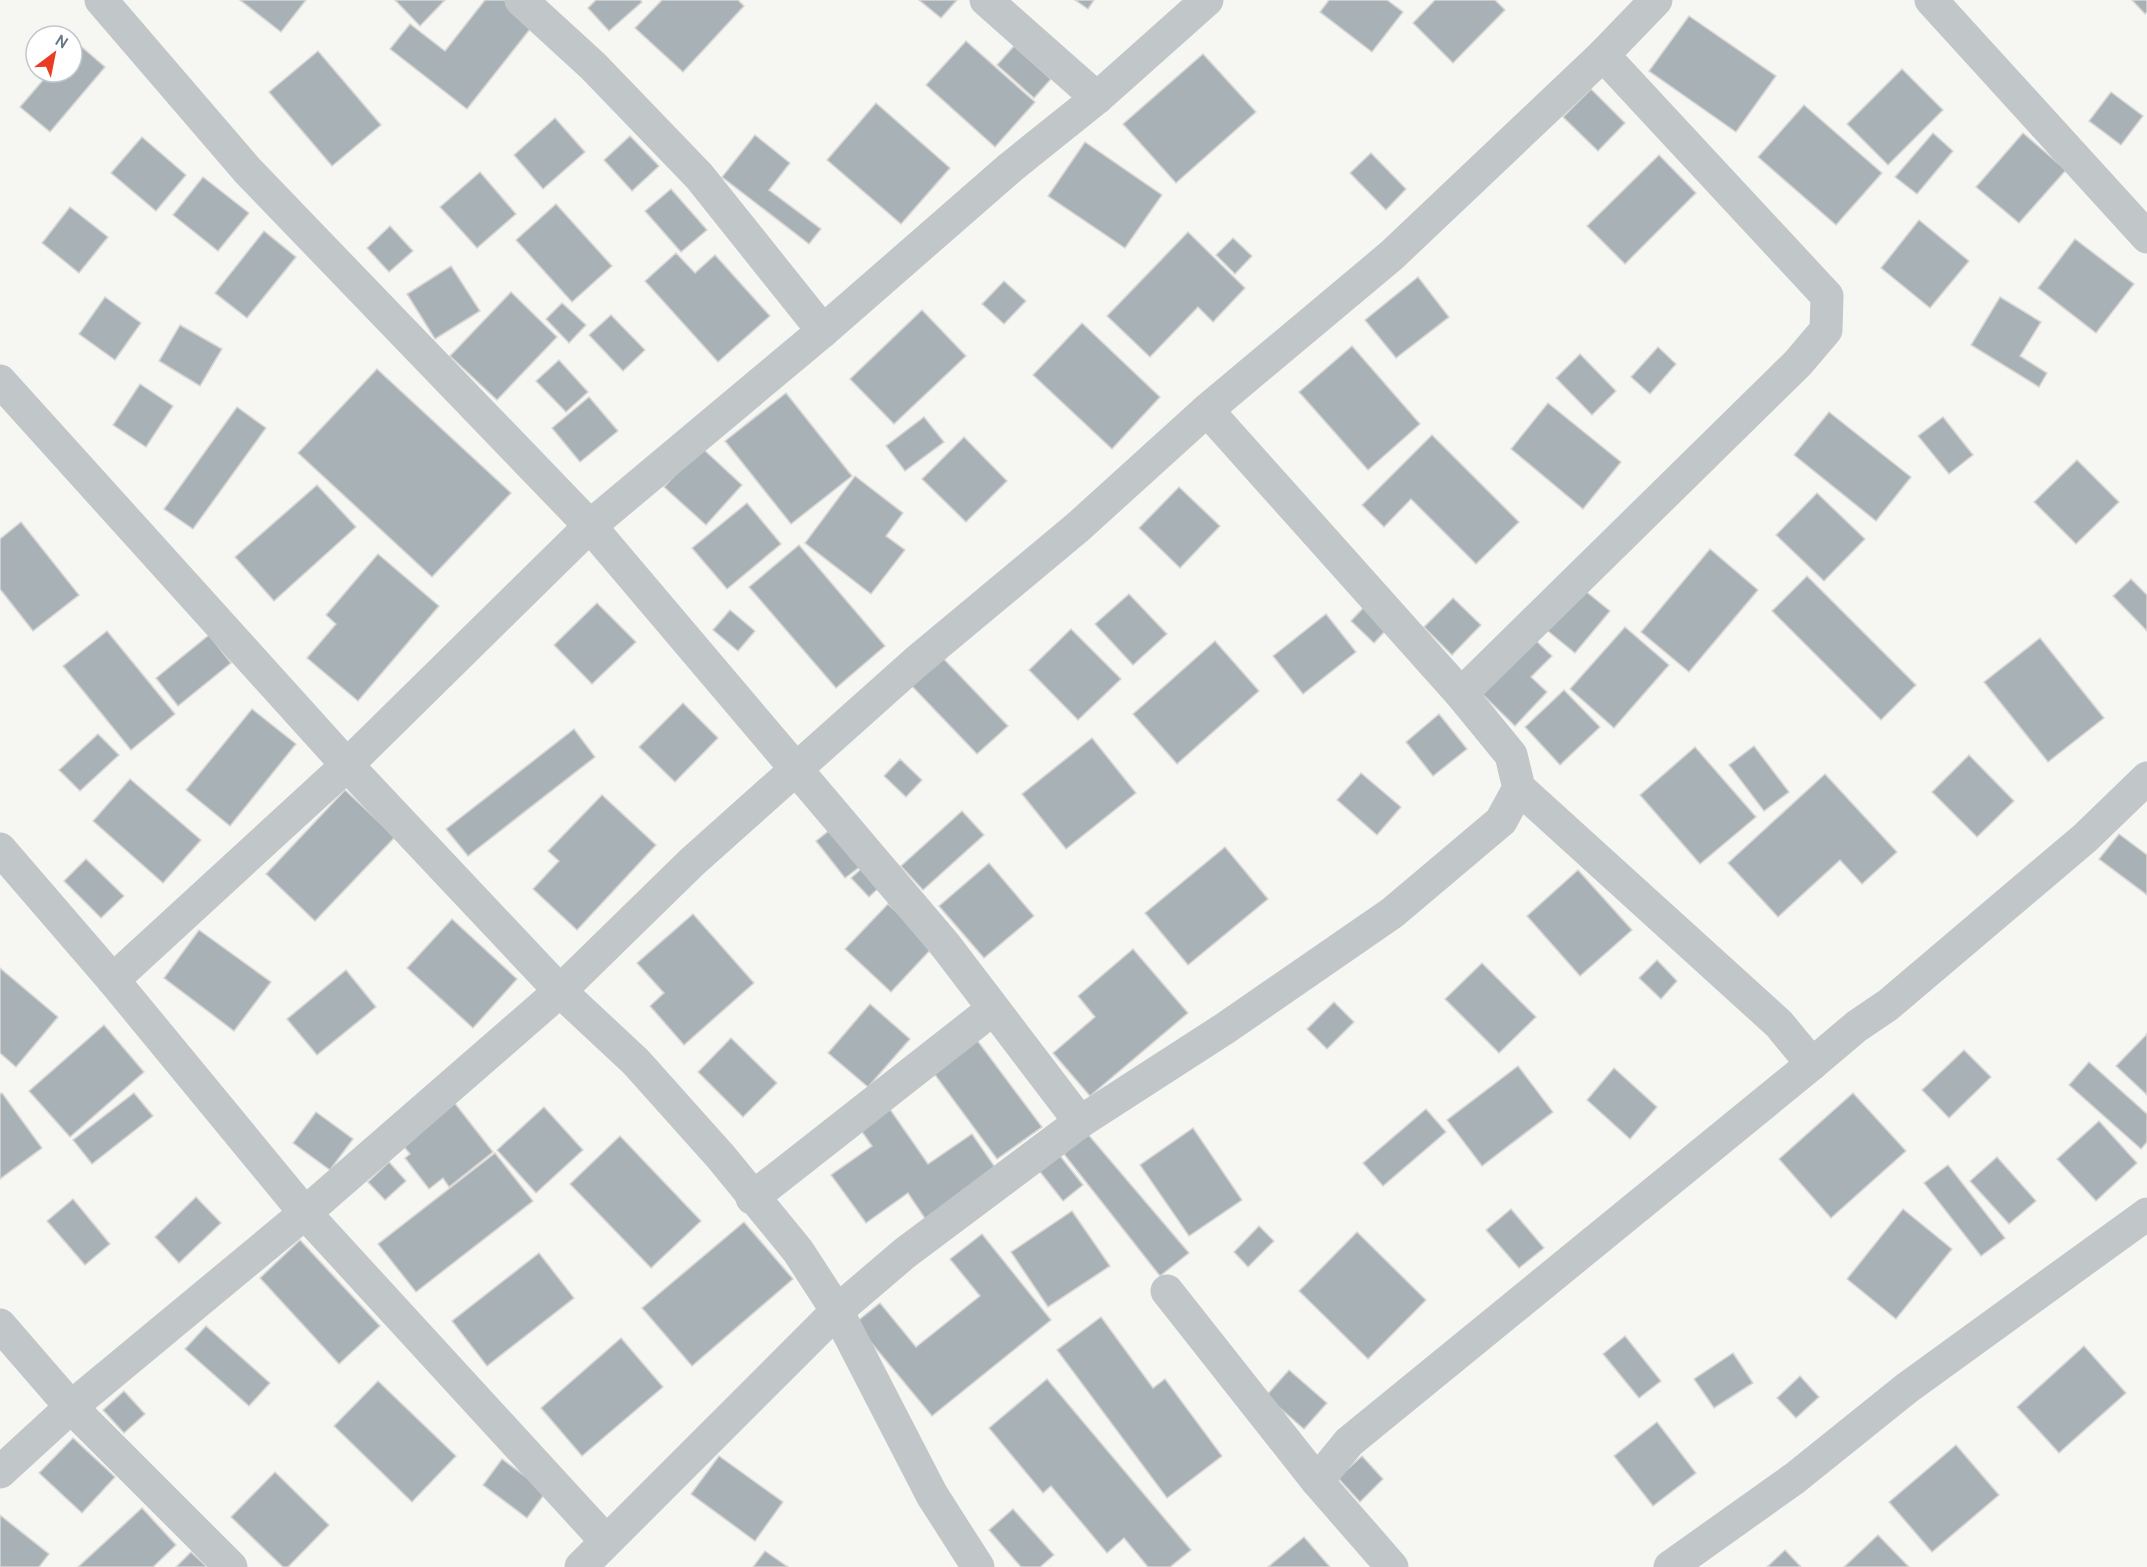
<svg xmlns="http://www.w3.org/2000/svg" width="2147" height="1567" font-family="Cabin,sans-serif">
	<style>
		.building { fill: #a8b2b6; stroke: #d8d7d5; stroke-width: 1.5 }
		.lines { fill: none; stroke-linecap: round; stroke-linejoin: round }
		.minor { stroke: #c1c6c9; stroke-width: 33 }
	</style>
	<rect width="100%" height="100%" fill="#f6f6f3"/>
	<g class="building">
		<polygon points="240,0 306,0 281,32"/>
		<polygon points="395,0 445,0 420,26"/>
		<polygon points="485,0 504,0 534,24 467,109 390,49 410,24 445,51"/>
		<polygon points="596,0 640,0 642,2 609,31 588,8"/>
		<polygon points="662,0 738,0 744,6 683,72 635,28"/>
		<polygon points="919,0 957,0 941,18"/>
		<polygon points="1075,0 1094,0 1088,9"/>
		<polygon points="1329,0 1387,0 1403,12 1372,52 1320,12"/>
		<polygon points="1435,0 1495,0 1505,10 1453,63 1413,23"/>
		<polygon points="2132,0 2147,0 2147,12 2145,14"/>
		<polygon points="1689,16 1776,76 1736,132 1649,71"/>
		<polygon points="966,41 1035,102 995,147 926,85"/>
		<polygon points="76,42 105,67 50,132 20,107 50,72 72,72 72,46"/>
		<polygon points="1014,46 1051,79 1034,98 997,65"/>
		<polygon points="318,51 381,125 332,166 269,92"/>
		<polygon points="1203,54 1256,112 1176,183 1123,124"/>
		<polygon points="1902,69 1943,110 1888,165 1847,124"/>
		<polygon points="1591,89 1625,123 1598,151 1563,117"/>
		<polygon points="2111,92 2143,116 2121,145 2089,121"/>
		<polygon points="876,103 950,168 901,224 827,160"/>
		<polygon points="1804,105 1882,173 1836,225 1758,157"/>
		<polygon points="555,118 585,152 543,189 514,155"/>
		<polygon points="1933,133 1953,151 1917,194 1895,177"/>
		<polygon points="2023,133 2066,170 2019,223 1976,187"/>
		<polygon points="755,135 790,163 769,190 821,229 809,244 722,177"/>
		<polygon points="630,136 659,166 632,191 604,160"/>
		<polygon points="142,137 186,175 156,211 111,173"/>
		<polygon points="1085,142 1162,195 1125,248 1048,196"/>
		<polygon points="1371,153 1406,189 1386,210 1350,173"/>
		<polygon points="1659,155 1696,193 1625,264 1587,226"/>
		<polygon points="480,172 516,214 477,248 440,207"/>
		<polygon points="203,177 249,213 218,251 173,215"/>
		<polygon points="671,189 707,230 681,252 645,211"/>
		<polygon points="556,204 612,266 572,302 516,240"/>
		<polygon points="70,207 108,237 79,273 42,243"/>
		<polygon points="1919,220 1969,261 1930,308 1881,268"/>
		<polygon points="390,226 413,251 389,272 367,248"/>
		<polygon points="264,231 296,257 247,318 215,293"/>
		<polygon points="1188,232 1245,288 1213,322 1198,307 1150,357 1107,316"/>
		<polygon points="1233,238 1252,256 1235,274 1216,255"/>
		<polygon points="2075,239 2134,284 2096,333 2038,288"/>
		<polygon points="676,253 695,273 715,255 770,316 718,362 645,281"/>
		<polygon points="451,266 480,311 435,339 407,294"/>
		<polygon points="1418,277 1449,317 1396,358 1365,320"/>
		<polygon points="1004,281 1026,301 1004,324 982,304"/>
		<polygon points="511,292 557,337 497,400 450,356"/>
		<polygon points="105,297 141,323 115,360 79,334"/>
		<polygon points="2000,297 2041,322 2020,356 2047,373 2039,387 1971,345"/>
		<polygon points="562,303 586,325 569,343 546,319"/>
		<polygon points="922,310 966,356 894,424 850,379"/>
		<polygon points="611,315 645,350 623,371 589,335"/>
		<polygon points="1082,323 1160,397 1112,449 1033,375"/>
		<polygon points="180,325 222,349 200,386 159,361"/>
		<polygon points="1352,346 1420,424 1368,470 1299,392"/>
		<polygon points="1658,347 1676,364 1650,394 1631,377"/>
		<polygon points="1580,354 1616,391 1592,415 1556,378"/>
		<polygon points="559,360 588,392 566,412 536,381"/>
		<polygon points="377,369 511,493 432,577 298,453"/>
		<polygon points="140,384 173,406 146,447 113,425"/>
		<polygon points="786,393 852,476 791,524 725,441"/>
		<polygon points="589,397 618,431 580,462 552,428"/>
		<polygon points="1548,403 1621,462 1583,509 1511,449"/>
		<polygon points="237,407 266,428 193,529 164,509"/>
		<polygon points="1829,412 1911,477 1876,521 1794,455"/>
		<polygon points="924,417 944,442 905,471 886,446"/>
		<polygon points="1943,417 1973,455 1949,474 1918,436"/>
		<polygon points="1432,435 1519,522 1476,564 1411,499 1384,527 1362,505"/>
		<polygon points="964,437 1007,481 966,522 922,479"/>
		<polygon points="701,447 742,485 706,525 664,487"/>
		<polygon points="2077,460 2119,502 2076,544 2034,502"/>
		<polygon points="855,476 903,513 886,536 905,550 871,594 805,543"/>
		<polygon points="317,485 356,527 274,601 235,557"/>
		<polygon points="1179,487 1220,526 1180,568 1139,528"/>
		<polygon points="1817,493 1865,539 1824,581 1776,535"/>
		<polygon points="747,503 781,544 727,589 692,548"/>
		<polygon points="21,522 79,595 33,631 0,589 0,539"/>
		<polygon points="799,545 885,646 836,688 749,587"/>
		<polygon points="1710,549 1758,590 1689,672 1641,632"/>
		<polygon points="378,554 439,606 358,701 307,658 336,624 326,615"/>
		<polygon points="1807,576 1916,685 1881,720 1772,611"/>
		<polygon points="2131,579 2147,595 2147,631 2113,596"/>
		<polygon points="1578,585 1610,611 1575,653 1543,627"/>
		<polygon points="1129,594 1167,634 1133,665 1095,624"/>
		<polygon points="1453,598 1481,625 1452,655 1424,627"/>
		<polygon points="597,603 636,642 592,684 554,645"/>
		<polygon points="1364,607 1387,629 1374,643 1351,621"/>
		<polygon points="730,610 755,631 738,651 713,630"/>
		<polygon points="1326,614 1356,652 1303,694 1273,656"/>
		<polygon points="1625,627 1669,665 1614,728 1570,689"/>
		<polygon points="1071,629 1121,679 1078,720 1029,670"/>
		<polygon points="107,631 175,714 131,750 63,666"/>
		<polygon points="1529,634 1552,656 1531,677 1547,692 1515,726 1476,688"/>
		<polygon points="209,635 231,663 178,706 156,678"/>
		<polygon points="2040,638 2104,718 2048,762 1984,682"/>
		<polygon points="1215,641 1259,691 1177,764 1133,714"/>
		<polygon points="940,655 1008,726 977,754 910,684"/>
		<polygon points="1564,690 1600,727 1560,765 1525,727"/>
		<polygon points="683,703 718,738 675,782 639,747"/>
		<polygon points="252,709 296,744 230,826 186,790"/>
		<polygon points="1439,714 1467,749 1433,776 1406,742"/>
		<polygon points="574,729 595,757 468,856 446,829"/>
		<polygon points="98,734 119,755 80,791 59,770"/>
		<polygon points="1092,738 1136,793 1066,849 1022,794"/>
		<polygon points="1754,746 1789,792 1764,811 1729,765"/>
		<polygon points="1695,747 1756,817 1700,864 1640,795"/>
		<polygon points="1969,755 2014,801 1977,837 1932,792"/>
		<polygon points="900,759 922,780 906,797 884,776"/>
		<polygon points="1361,773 1401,807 1377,835 1337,800"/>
		<polygon points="1825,774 1897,852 1862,884 1840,860 1778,917 1728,863"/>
		<polygon points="130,779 201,840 163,883 93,821"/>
		<polygon points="345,790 395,837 315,921 266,874"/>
		<polygon points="602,795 656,845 577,930 533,889 559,861 548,851"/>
		<polygon points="962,811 984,835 923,890 901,866"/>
		<polygon points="840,822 870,859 845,878 816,841"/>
		<polygon points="2119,834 2147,855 2147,895 2099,859"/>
		<polygon points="1225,847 1268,899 1188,965 1145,913"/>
		<polygon points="86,859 124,896 101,918 64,881"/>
		<polygon points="868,863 885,882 869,897 851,878"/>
		<polygon points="989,863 1034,916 984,958 939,906"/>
		<polygon points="1578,870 1632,930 1580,976 1527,916"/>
		<polygon points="888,904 933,947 891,992 845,949"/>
		<polygon points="693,914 754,983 684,1045 650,1006 664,993 637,963"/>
		<polygon points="452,919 517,979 473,1028 407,968"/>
		<polygon points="199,930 271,982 234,1031 164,978"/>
		<polygon points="1133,949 1188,1013 1090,1096 1053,1053 1095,1017 1078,996"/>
		<polygon points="1657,960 1677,981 1661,999 1639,978"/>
		<polygon points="1482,963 1536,1017 1499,1053 1445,999"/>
		<polygon points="0,968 58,1017 16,1067 0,1053"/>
		<polygon points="346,970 376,1007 317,1055 287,1019"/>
		<polygon points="1334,1002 1354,1022 1327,1049 1307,1029"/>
		<polygon points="870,1004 910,1039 868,1087 828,1053"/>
		<polygon points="104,1025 144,1072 70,1137 29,1091"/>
		<polygon points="971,1032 1042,1127 997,1159 927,1064"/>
		<polygon points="2147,1034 2147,1095 2116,1066"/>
		<polygon points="731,1038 777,1083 743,1117 698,1072"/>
		<polygon points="1964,1050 1991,1077 1949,1118 1922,1090"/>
		<polygon points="2089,1062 2147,1114 2147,1142 2141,1149 2069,1085"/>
		<polygon points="1518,1066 1553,1112 1482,1166 1447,1120"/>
		<polygon points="1614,1068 1657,1107 1630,1139 1587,1100"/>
		<polygon points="2,1093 42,1148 0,1179 0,1094"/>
		<polygon points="134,1093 153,1116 92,1164 73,1140"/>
		<polygon points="1853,1093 1906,1151 1831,1218 1779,1159"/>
		<polygon points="453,1101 493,1152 449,1187 443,1178 429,1189 405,1158 410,1154 401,1143"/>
		<polygon points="887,1105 928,1164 972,1134 997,1170 926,1220 908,1193 866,1223 831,1175 872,1146 858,1126"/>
		<polygon points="544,1107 583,1150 536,1193 497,1150"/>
		<polygon points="1426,1109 1446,1132 1383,1186 1363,1163"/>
		<polygon points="316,1112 353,1139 330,1170 293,1143"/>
		<polygon points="2099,1121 2137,1163 2096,1201 2057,1159"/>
		<polygon points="1193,1128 1242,1200 1189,1236 1140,1165"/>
		<polygon points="1086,1132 1189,1253 1160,1276 1064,1154"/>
		<polygon points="620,1136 701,1221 651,1268 570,1184"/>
		<polygon points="1057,1152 1083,1185 1063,1201 1037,1168"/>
		<polygon points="495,1153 533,1201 416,1292 378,1244"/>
		<polygon points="1997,1157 2036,1201 2009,1224 1970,1181"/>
		<polygon points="389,1162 406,1181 385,1200 368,1182"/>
		<polygon points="1948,1165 2005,1238 1981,1256 1924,1183"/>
		<polygon points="196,1197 221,1223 179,1263 155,1237"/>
		<polygon points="73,1199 110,1244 85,1265 47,1221"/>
		<polygon points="1511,1209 1544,1248 1519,1268 1486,1230"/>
		<polygon points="1903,1209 1952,1249 1896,1319 1847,1279"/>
		<polygon points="1072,1211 1110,1266 1048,1307 1011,1252"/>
		<polygon points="744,1222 793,1279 692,1366 642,1308"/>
		<polygon points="1259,1226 1274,1241 1248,1267 1234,1252"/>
		<polygon points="1357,1232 1426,1300 1368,1359 1299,1291"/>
		<polygon points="982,1234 1051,1320 932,1416 855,1323 880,1303 916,1347 980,1296 950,1259"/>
		<polygon points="300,1240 380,1326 339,1364 260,1278"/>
		<polygon points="539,1253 574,1298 487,1366 452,1321"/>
		<polygon points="1101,1317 1153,1388 1165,1379 1222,1456 1167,1498 1057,1350"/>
		<polygon points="206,1326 270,1383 249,1406 185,1349"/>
		<polygon points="1625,1336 1661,1381 1639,1398 1603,1354"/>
		<polygon points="621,1338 663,1387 582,1456 541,1408"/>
		<polygon points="2084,1346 2126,1393 2059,1453 2017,1407"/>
		<polygon points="1733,1353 1753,1383 1714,1408 1694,1379"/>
		<polygon points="1289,1370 1327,1403 1304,1429 1266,1396"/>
		<polygon points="1800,1376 1819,1397 1796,1418 1777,1398"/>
		<polygon points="1047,1379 1191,1550 1170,1567 1148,1567 1124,1538 1107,1553 1051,1486 1043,1493 989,1428"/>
		<polygon points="378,1381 456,1456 412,1502 334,1426"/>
		<polygon points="124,1391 145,1414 124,1433 103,1410"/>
		<polygon points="1657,1422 1696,1473 1653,1506 1614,1456"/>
		<polygon points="73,1438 115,1477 82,1513 39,1473"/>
		<polygon points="1956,1445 1999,1495 1932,1552 1889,1502"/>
		<polygon points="719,1456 783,1502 755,1541 691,1494"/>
		<polygon points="1362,1456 1383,1479 1360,1502 1338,1478"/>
		<polygon points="502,1459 546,1492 527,1518 483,1485"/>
		<polygon points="275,1472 329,1525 288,1567 283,1567 231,1517"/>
		<polygon points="142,1508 176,1545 153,1567 78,1567"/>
		<polygon points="1013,1509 1054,1555 1040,1567 1021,1567 989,1530"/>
		<polygon points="0,1515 49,1554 39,1567 0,1567"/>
		<polygon points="1878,1535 1909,1567 1844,1567"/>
		<polygon points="1304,1537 1330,1567 1268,1567"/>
		<polygon points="1785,1550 1801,1567 1767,1567"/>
		<polygon points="765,1551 788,1567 753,1567"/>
		<polygon points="191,1552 207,1567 176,1567"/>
	</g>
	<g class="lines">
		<g class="minor">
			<polyline points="101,0 248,171 590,526 946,946 1080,1122"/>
			<polyline points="521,0 593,66 699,176 823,331"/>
			<polyline points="986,0 1097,98"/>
			<polyline points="1931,0 2147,237"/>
			<polyline points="0,381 347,765 560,991 636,1062 721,1157 798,1251 837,1311 932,1495 978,1567"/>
			<polyline points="1207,410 1461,694 1511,755 1519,788 1779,1024 1812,1064 1349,1442 1317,1481"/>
			<polyline points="1461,694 1798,363 1826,330 1827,296 1603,55"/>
			<polyline points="0,849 113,980 305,1213 606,1541"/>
			<polyline points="113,980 347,765 590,526 823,331 1011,167 1097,98 1207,0"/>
			<polyline points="1812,1064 1857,1026 1888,1005 2085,838 2147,778"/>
			<polyline points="752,1198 993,1009"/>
			<polyline points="1167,1291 1317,1481 1392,1567"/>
			<polyline points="0,1325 71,1407 231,1567"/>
			<polyline points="0,1472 71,1407 305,1213 560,991 692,862 916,662 1078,527 1207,410 1392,255 1603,55 1656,0"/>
			<polyline points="581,1567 837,1311 905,1253 1080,1122 1224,1029 1392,913 1501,821 1519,788"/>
			<polyline points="1670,1567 1795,1478 1907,1388 2147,1214"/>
		</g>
	</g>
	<g transform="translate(54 54) rotate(32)"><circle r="28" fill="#ffffff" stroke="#c1c9ce" stroke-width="1.5"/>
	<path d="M0-4.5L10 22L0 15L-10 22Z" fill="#e93c20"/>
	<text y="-9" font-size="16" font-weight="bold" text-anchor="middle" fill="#647985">N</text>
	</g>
</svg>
